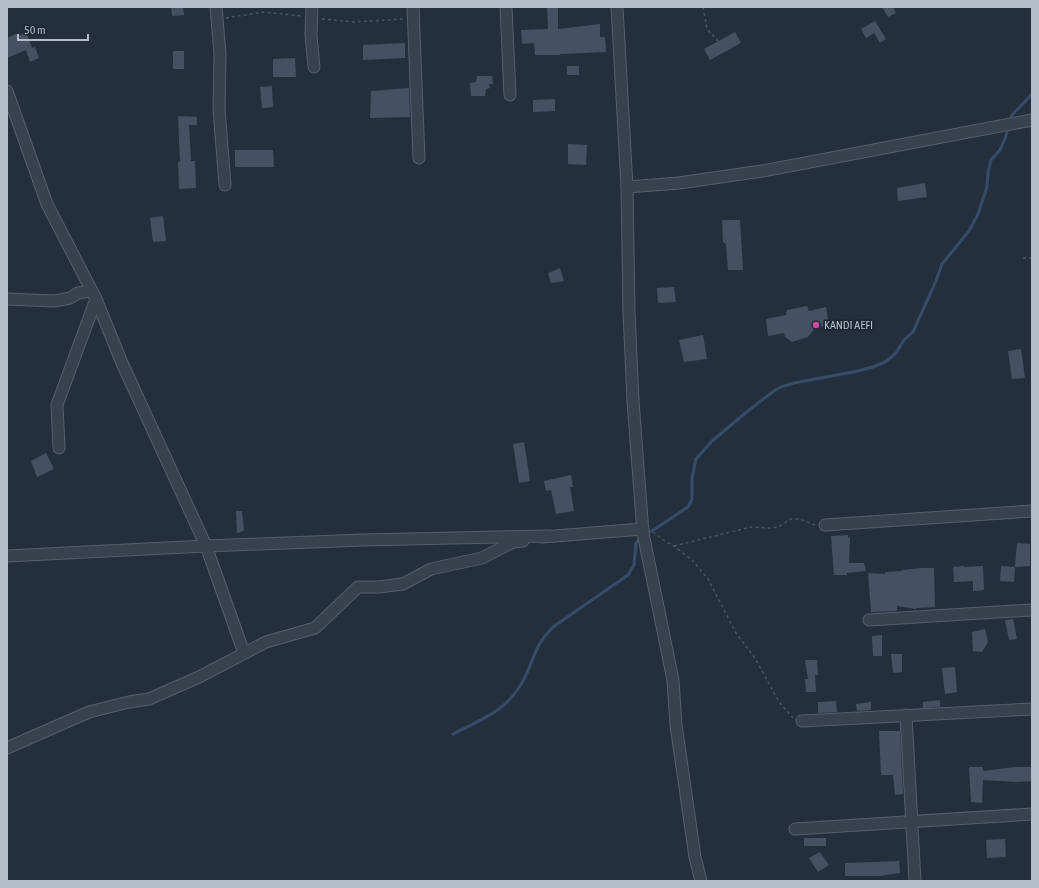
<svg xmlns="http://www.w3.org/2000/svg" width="1039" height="888" font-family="'Asap Condensed',sans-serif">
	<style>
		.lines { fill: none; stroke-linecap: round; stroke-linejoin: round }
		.stream { stroke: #394c67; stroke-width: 3 }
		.building { fill: #455162 }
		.minor-casing { stroke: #565f6c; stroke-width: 13 }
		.path { stroke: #44595c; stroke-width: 1.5; stroke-dasharray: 3 3; stroke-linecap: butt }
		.minor { stroke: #38414e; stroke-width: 11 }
		.hotel-dot { fill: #d1479c; stroke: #1d2633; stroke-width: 1.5 }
		.labels { text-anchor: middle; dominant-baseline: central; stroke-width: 3.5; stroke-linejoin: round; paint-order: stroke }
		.poi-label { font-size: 12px; fill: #b4bcc9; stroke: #1d2633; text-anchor: start }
	</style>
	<rect width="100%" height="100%" fill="#242f3e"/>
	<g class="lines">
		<g class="stream">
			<polyline points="1010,121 1012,115 1032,94"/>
			<polyline points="645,533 652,531 688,507 692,499 692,478 696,459 712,441 749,410 774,391 781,387 794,383 858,371 873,367 885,362 896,353 904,340 913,332 936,281 942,264 969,231 978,214 987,187 988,172 991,160 1000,150 1006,136 1008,127"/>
			<path d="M453,734C484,718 510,710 526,675C535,655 536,644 553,627L628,575L634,565L636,543L641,536"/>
		</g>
	</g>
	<g class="building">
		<polygon points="171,7 183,7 184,15 172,16"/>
		<polygon points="547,7 558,7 558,29 600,24 600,37 605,37 606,52 560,54 560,55 535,55 534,43 522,44 521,30 548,29"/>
		<polygon points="882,7 893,7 896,13 888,17"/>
		<polygon points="875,21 886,39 880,43 874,33 866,38 861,29"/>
		<polygon points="26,32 32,48 35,47 39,58 30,62 26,50 7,58 7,40 9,37 16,34 21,35"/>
		<polygon points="735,32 741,43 710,60 704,49"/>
		<polygon points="405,43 405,58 363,60 363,45"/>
		<rect x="173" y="51" width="11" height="18"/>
		<polygon points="295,58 296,77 273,77 273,59"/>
		<rect x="567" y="66" width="12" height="9"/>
		<polygon points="477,76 492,76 493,84 489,84 490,88 486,89 485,96 471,96 470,83 476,82"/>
		<polygon points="272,86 273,107 262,108 260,87"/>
		<polygon points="409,88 410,117 370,118 371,91"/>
		<polygon points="555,99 555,111 533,112 533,100"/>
		<polygon points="178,116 197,117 197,125 189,125 191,161 195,161 196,188 179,189 178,162 180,162"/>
		<polygon points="568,144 587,145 586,165 568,164"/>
		<polygon points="235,150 273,150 274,167 235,167"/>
		<polygon points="925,183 927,197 898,201 897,188"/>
		<polygon points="163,216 166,241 153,242 150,218"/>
		<polygon points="722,220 740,220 743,270 728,270 726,244 723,242"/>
		<polygon points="560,268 564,281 551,283 548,273"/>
		<polygon points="674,287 676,302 658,303 657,288"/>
		<polygon points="807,306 809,311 826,307 829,325 815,328 808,337 792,342 785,337 784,333 768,336 766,319 786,315 787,310"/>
		<polygon points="703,335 707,359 684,362 679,340"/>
		<polygon points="1021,349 1025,378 1012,379 1008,351"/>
		<polygon points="524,442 530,481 519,483 513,444"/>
		<polygon points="46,453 54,469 37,477 31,461"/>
		<polygon points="571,475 573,487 570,487 574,511 556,514 551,490 546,491 544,481"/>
		<polygon points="236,511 242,511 244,531 237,533"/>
		<polygon points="848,535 848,538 850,537 849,563 864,563 866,571 847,573 847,575 834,575 831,536"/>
		<polygon points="1017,543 1030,544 1030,566 1015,567"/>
		<polygon points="964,566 964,567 983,566 984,590 973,591 973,581 954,582 953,567"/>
		<polygon points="1001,566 1015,567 1014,582 1000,581"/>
		<polygon points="922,568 934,568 935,607 916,608 916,609 897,606 897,611 871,612 868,573 885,574 885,572 902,571 902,570"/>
		<polygon points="1013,619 1017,639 1009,640 1005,620"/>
		<polygon points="985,629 988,642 982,652 973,651 972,632"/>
		<polygon points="882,635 882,656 873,656 872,636"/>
		<polygon points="891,654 902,654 902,672 893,673"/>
		<polygon points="805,660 817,660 818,675 815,675 816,692 806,692 805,679 808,679"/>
		<polygon points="955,667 957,692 945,694 942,668"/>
		<polygon points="940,700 940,707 923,708 923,702"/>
		<polygon points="836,701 837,712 818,713 818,702"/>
		<polygon points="871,702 871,710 857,711 856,704"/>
		<polygon points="879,731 900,731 903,794 895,795 893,775 881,775"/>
		<polygon points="969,767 983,767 983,771 1015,767 1032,767 1032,781 1016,782 983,780 982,803 971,802"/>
		<rect x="804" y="838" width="22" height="8"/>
		<polygon points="1005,839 1006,857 987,858 986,840"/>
		<polygon points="820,852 829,865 818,872 809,858"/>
		<polygon points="899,861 900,873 879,876 845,876 845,863"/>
	</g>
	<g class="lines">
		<defs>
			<g id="minor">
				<polyline points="216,7 220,54 219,109 225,185"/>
				<polyline points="312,7 311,35 314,67"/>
				<polyline points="413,7 419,158"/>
				<polyline points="506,7 510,95"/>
				<polyline points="617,7 627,187 629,312 633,401 643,533 673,680 676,725 695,857 701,881"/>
				<polyline points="7,91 47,204 96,299 122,363 206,546 363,540 548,536"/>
				<polyline points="627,187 679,183 762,171 1032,120"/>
				<polyline points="7,299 54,301 70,298 78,293 91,291"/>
				<polyline points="59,448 57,405 96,299"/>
				<polyline points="825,525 1032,511"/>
				<polyline points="542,537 643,529"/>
				<polyline points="7,556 206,546 244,653"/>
				<polyline points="869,620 1032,610"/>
				<polyline points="906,715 915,881"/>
				<polyline points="802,721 1032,709"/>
				<polyline points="7,748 89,712 129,702 149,699 199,677 266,642 315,628 358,587 379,587 403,584 431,569 482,558 513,542 523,541"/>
				<polyline points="795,829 1032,814"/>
			</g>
		</defs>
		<use href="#minor" class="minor-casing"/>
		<g class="path">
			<polyline points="703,7 707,29 718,41"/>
			<polyline points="226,18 264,12 302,16"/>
			<polyline points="322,19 354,22 404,19"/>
			<polyline points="1023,258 1032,258"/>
			<polyline points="653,532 662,539 674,546 692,560 708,579 736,633 755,658 779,702 793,718"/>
			<polyline points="674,546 751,527 771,528 778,527 791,519 799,519 815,525"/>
		</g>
		<use href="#minor" class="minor"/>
	</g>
	<circle class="hotel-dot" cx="816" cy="325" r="4"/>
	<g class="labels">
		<g class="poi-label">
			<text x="824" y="325">KANDI AEFI</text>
		</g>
	</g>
	<rect width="1039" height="888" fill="none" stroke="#b4bcc9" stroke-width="16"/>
	<path d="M18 34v6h70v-6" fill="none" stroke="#b4bcc9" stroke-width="2"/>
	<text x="24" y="34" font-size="12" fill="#b4bcc9" stroke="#1d2633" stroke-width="3" paint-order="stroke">50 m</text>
</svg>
